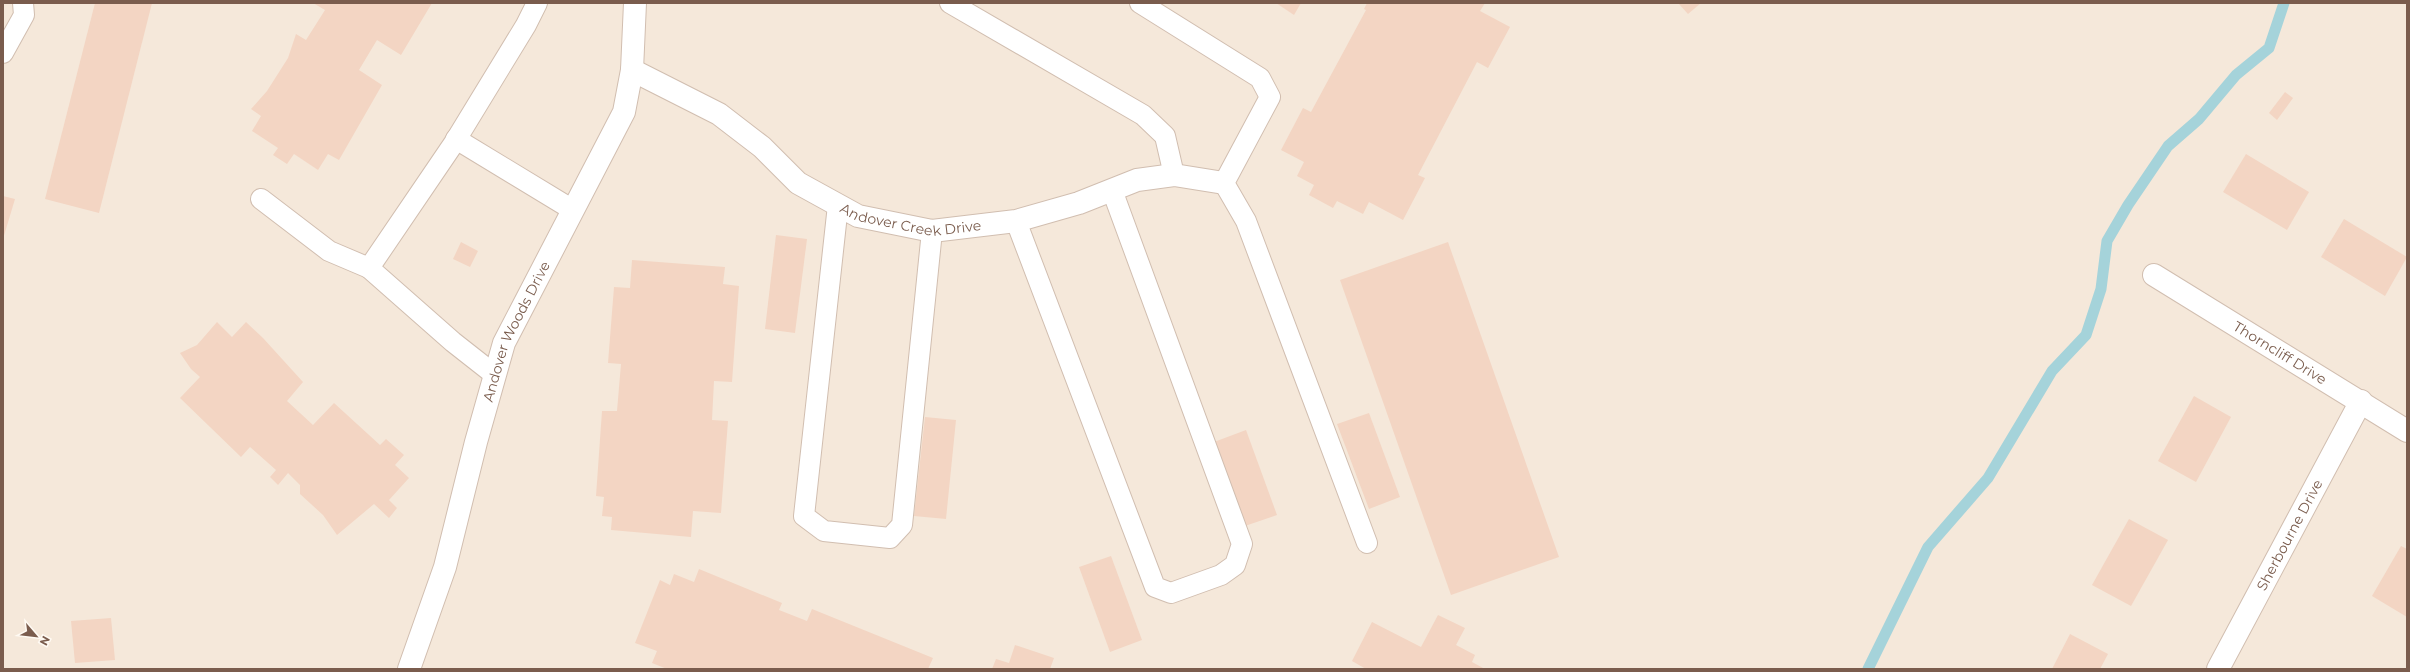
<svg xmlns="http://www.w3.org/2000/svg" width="2410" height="672" font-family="Montserrat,sans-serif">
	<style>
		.residential { fill: #f5e8da }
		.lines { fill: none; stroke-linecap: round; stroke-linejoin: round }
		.stream { stroke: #a5d3da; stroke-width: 11 }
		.building { fill: #f3d5c3 }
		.service-casing { stroke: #d1beb0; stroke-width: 22 }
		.minor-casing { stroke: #d1beb0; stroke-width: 24 }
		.service { stroke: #fff; stroke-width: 20 }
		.minor { stroke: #fff; stroke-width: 22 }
		.labels { text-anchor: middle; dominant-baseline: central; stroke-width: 3; stroke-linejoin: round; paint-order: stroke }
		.street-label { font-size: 14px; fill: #7a5c4d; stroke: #fffaf3 }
	</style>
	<rect width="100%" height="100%" fill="#fdf6ec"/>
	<rect class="residential" x="3" y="3" width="2404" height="666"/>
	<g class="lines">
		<polyline class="stream" points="1868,669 1928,547 1988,478 2052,371 2086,335 2101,289 2107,241 2128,205 2168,146 2199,119 2236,75 2269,48 2284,3"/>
	</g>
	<g class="building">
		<polygon points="95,3 152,3 99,213 45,199"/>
		<polygon points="313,3 432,3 401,55 377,40 359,70 382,85 339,160 328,154 318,170 294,154 287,164 273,155 278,148 252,131 261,116 251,109 267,91 288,58 296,34 306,40 325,10"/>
		<polygon points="1276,3 1301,3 1294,15"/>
		<polygon points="1367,3 1485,3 1480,11 1510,27 1488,68 1477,62 1418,175 1425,178 1403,220 1369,202 1363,214 1337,201 1333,208 1309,195 1314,185 1297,176 1304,162 1281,150 1303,108 1311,112 1366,10 1364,9"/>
		<polygon points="1678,3 1701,3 1688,14"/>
		<polygon points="2285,92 2293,98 2277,120 2269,113"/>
		<polygon points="2246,154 2309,192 2287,230 2223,192"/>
		<polygon points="3,196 15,199 3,239"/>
		<polygon points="2344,219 2407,257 2385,296 2321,257"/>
		<polygon points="776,235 807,239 795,333 765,329"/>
		<polygon points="461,242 478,251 470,267 453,259"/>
		<polygon points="1448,242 1559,557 1451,595 1340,280"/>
		<polygon points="632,260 725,267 723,284 739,286 732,382 714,381 712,420 728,421 721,513 693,511 691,537 611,530 612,517 602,516 604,497 596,496 602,411 617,411 621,364 608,363 614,287 630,288"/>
		<polygon points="217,322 232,337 246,322 263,338 303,382 287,401 313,425 334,403 380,445 386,439 404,455 395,465 409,478 389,500 397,508 389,518 374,504 337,535 323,515 300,494 300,485 288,473 278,485 270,477 276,470 250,447 241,457 180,398 200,377 191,369 180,353 197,345"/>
		<polygon points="2194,396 2231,417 2196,482 2158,461"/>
		<polygon points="1369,413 1400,497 1369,509 1337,424"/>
		<polygon points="925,417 956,420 946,519 914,516"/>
		<polygon points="1246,430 1277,515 1245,526 1214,442"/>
		<polygon points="2129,519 2168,540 2131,606 2092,585"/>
		<polygon points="2401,546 2407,549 2407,617 2372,596"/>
		<polygon points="1111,556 1142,640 1110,652 1079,567"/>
		<polygon points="699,569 782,603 779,610 807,621 812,609 933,658 928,669 667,669 652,663 657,651 635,643 660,580 670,585 674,574 694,582"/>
		<polygon points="1438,615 1465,628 1456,645 1475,655 1472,662 1485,669 1366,669 1352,661 1372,622 1421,647"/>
		<polygon points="111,618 115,660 75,663 71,621"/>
		<polygon points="2070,634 2108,654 2100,669 2052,669"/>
		<polygon points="1015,645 1054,658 1050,669 992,669 996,659 1009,663"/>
	</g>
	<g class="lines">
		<defs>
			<g id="service">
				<polyline points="950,3 1143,115 1165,136 1174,175"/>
				<polyline points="1140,3 1260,78 1270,97 1224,183 1246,221 1367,543"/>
				<polyline points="3,53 24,15 23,3"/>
				<polyline points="456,139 573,210"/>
				<polyline points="261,199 329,251 369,268"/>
				<polyline points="838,205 804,516 824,531 890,538 902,525 932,231"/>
				<polyline points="1016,221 1155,587 1171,593 1221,575 1235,565 1242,544 1112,190"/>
				<polyline points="495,375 453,342 369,268 454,143 526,25 537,3"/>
			</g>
			<g id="minor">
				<path id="s1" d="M632,70L719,114L762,147L798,183L858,216L932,231L1016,221L1079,203L1137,180L1174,175L1224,183"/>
				<path id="s2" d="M2154,275L2407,431"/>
				<path id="s3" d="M409,669L445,567L476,442L504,343L624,112L632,70L635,3"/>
				<path id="s4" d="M2218,669L2361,401"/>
			</g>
		</defs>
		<use href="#service" class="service-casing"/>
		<use href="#minor" class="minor-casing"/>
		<use href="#service" class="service"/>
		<use href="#minor" class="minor"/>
	</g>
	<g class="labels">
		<g class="street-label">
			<text stroke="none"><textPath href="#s1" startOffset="324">Andover Creek Drive</textPath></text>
			<text stroke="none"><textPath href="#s3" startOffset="355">Andover Woods Drive</textPath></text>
			<text stroke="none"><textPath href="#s2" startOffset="148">Thorncliff Drive</textPath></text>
			<text stroke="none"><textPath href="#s4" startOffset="152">Sherbourne Drive</textPath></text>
		</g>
	</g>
	<rect width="2410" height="672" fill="none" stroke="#7a5c4d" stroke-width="8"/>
	<g transform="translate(36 636) rotate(118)" stroke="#fffaf3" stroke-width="3" paint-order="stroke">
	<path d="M0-3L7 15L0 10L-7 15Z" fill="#7a5c4d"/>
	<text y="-6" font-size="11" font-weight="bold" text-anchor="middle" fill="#7a5c4d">N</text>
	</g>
</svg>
